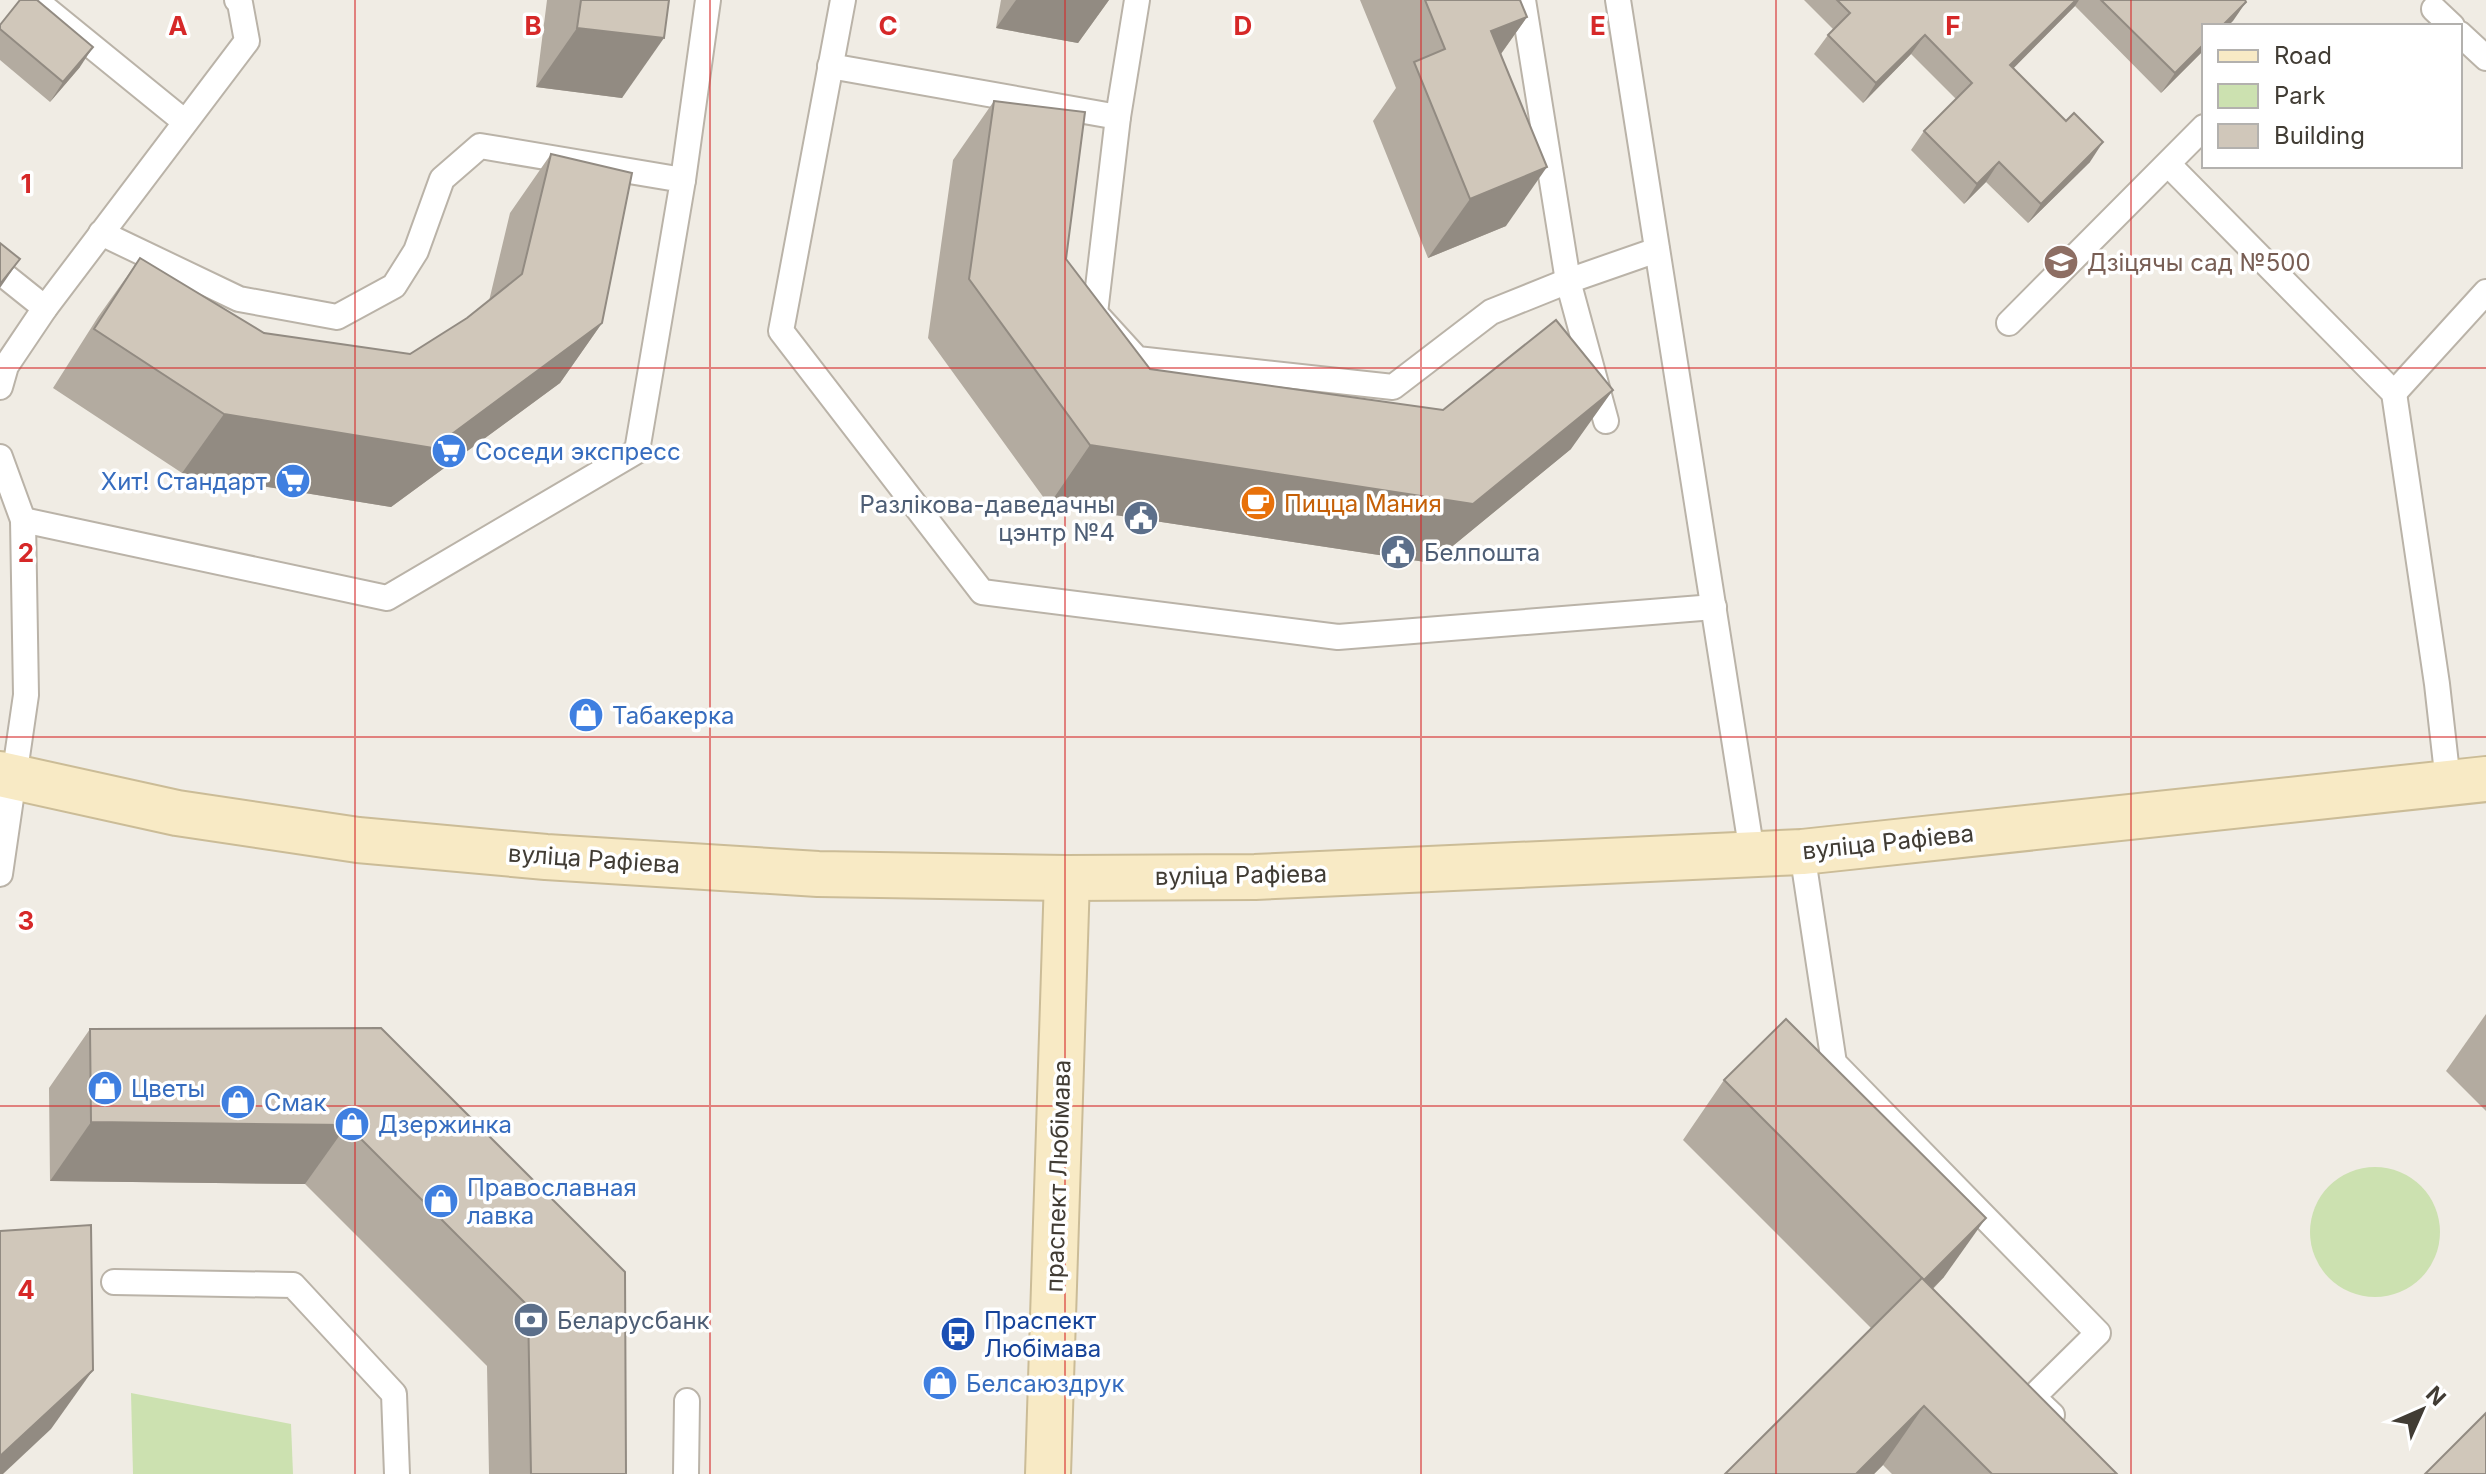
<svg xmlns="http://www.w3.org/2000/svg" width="2486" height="1474" font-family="Inter,sans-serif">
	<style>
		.green { fill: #cce1b0 }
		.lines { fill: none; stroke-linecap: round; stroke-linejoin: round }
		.lane-casing { stroke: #bab3a8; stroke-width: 28 }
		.secondary-casing { stroke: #cbbc97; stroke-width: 48 }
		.lane { stroke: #fff; stroke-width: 24 }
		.secondary { stroke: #f8eac5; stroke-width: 44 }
		.wall { fill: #b3aba0 }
		.shaded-wall { fill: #928b82 }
		.building { fill: #d0c7ba; stroke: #928b82; stroke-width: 2 }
		.grid { fill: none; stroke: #d62828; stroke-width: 2; stroke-opacity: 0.55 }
		.labels { text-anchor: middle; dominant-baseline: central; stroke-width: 7; stroke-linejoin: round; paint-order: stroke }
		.education-label { font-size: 24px; fill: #785e54; stroke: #fff; text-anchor: start }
		.shop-label { font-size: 24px; fill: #366cbe; stroke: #fff; text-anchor: start }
		.food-label { font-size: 24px; fill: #c56008; stroke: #fff; text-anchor: start }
		.service-label { font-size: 24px; fill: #4e5e75; stroke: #fff; text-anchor: start }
		.street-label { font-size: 24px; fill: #413c34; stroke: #fff }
		.transit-label { font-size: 24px; fill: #164399; stroke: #fff; text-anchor: start }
		.grid-label { font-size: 26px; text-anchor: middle; font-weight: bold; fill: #d62828; stroke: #fff; stroke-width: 7; stroke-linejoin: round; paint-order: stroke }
	</style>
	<rect width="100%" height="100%" fill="#f0ece4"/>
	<g class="green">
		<circle cx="2375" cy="1232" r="65"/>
		<polygon points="131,1393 291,1424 293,1474 133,1474"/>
	</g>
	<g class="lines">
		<defs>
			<g id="lane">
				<polyline points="35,0 185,122"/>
				<polyline points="843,0 781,331 982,592 1338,637 1714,607"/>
				<polyline points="1137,0 1118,117 1095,313 1137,359 1393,387 1491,312 1568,281 1657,250"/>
				<polyline points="1523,0 1568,281 1606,421"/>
				<polyline points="1618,0 1752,853"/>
				<polyline points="2434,9 2452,26"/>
				<polyline points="2460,34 2486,58"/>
				<polyline points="830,66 1118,117"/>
				<polyline points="2168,164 2394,393 2437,684 2448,782"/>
				<polyline points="683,180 708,0"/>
				<polyline points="0,272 45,308"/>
				<polyline points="2009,323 2204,127"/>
				<polyline points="0,387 6,366 45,308 247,41 240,3 237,0"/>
				<polyline points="2394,393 2486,292"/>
				<polyline points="0,457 23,520 26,695 0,874"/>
				<polyline points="23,520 387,598 637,451 683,180 480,146 442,179 416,251 394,286 337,317 239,299 101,233"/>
				<polyline points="1802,852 1834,1063 2098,1333 2033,1397 2052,1415"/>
				<polyline points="114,1282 293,1285 394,1394 397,1474"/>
				<polyline points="686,1474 687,1401"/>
			</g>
			<g id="secondary">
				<polyline points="0,774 177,813 358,840 546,857 818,874 1067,878 1255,877 1802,852 2486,779"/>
				<polyline points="1048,1474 1067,878"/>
			</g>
		</defs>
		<use href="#lane" class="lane-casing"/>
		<use href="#secondary" class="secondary-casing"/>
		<use href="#lane" class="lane"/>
		<use href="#secondary" class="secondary"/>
	</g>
	<g class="wall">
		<polygon points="547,0 669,0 622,98 536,87"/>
		<polygon points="1001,0 1109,0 1078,43 996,28"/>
		<polygon points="1360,0 1520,0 1527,17 1501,54 1506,226 1428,258 1373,121 1396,88"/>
		<polygon points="1804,0 2245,0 2246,2 2228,26 2204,26 2204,50 2161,93 2075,6 2013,68 2090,162 2028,223 1986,182 1964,204 1911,150 1924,131 1956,99 1911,54 1863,103 1814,54 1828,35 1833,29"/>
		<polygon points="0,25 80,67 50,102 0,60"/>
		<polygon points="994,101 1066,259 1150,369 1571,449 1432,563 1049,505 928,338 953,160"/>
		<polygon points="551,154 602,323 560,383 391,507 182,473 53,388 98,317 140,258 264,333 410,354 467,318 489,301 510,213"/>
		<polygon points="2486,1014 2486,1111 2446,1071"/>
		<polygon points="381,1028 626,1474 489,1474 487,1366 305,1184 50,1181 49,1088 90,1029"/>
		<polygon points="1724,1080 1944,1277 1933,1289 2117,1474 1892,1474 1883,1465 1874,1474 1725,1474 1871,1328 1683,1140"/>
	</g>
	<g class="shaded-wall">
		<polygon points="1016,0 1109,0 1078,43 996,28"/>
		<polygon points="2076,0 2079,0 2075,6 1997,85 2010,65"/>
		<polygon points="2246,2 2233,21 2228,26 2222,26"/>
		<polygon points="1527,17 1485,76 1491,31"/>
		<polygon points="577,28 664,38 622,98 536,87"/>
		<polygon points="1925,35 1911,54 1863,103 1876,83"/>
		<polygon points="2204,44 2204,50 2161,93 2175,73"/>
		<polygon points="93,47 80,67 50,102 63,82"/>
		<polygon points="2103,142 2090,162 2028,223 2041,204"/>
		<polygon points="1999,162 1986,182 1964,204 1977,184"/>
		<polygon points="1547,167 1506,226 1428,258 1470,199"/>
		<polygon points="20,259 0,288 0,284"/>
		<polygon points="602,323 560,383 391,507 182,473 224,414"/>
		<polygon points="1613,390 1571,449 1432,563 1049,505 1090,445 1473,504"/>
		<polygon points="91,1122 347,1125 305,1184 50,1181"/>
		<polygon points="1986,1218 1944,1277 1882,1339 1924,1280"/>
		<polygon points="93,1370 51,1429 3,1474 0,1474 0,1456"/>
		<polygon points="1924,1406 1883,1465 1874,1474 1856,1474"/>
	</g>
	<g class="building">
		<polygon points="20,0 37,0 93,47 63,82 0,29 0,25"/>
		<polygon points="581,0 669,0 664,38 577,28"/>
		<polygon points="1425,0 1520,0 1527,17 1491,31 1547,167 1470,199 1414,62 1445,49"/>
		<polygon points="1837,0 2076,0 2010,65 2066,121 2074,113 2103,142 2041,204 1999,162 1977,184 1924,131 1972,83 1925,35 1876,83 1828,35 1850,13"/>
		<polygon points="2101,0 2245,0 2246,2 2222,26 2204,26 2204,44 2175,73"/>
		<polygon points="994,101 1085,112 1066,259 1150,369 1443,410 1556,320 1613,390 1473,504 1090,445 969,279"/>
		<polygon points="551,154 632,173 602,323 433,448 224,414 94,329 140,258 264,333 410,354 467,318 522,274"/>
		<polygon points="0,243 20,259 0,284"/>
		<polygon points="1786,1019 1986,1218 1924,1280 1724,1080"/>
		<polygon points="381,1028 625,1272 626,1474 531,1474 528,1306 347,1125 91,1122 90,1029"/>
		<polygon points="91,1225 93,1370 0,1456 0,1231"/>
		<polygon points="1922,1278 2117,1474 1992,1474 1924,1406 1856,1474 1725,1474"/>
		<polygon points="2486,1413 2486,1474 2425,1474"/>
	</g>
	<path class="grid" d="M355,0V1474M710,0V1474M1065,0V1474M1421,0V1474M1776,0V1474M2131,0V1474M0,368H2486M0,737H2486M0,1106H2486"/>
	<defs>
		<symbol id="school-disc" viewBox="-11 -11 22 22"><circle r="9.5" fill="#8d6e63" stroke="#fff"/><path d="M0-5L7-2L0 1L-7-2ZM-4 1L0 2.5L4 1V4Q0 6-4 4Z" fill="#fff"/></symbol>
		<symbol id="supermarket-disc" viewBox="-11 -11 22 22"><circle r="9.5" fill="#3f7fe0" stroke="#fff"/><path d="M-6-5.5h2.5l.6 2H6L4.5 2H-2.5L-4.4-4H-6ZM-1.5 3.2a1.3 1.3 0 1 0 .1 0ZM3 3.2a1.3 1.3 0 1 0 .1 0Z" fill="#fff"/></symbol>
		<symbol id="cafe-disc" viewBox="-11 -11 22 22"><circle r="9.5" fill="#e8710a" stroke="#fff"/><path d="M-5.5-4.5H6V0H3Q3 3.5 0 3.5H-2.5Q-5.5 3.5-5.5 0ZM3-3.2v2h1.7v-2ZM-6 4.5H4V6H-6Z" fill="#fff"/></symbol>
		<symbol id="civic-disc" viewBox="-11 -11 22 22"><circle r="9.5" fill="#5c6f8a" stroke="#fff"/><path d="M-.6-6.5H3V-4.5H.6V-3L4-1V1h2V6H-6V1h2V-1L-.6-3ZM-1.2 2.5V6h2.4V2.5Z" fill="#fff"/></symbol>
		<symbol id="shop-disc" viewBox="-11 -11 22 22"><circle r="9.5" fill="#3f7fe0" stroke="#fff"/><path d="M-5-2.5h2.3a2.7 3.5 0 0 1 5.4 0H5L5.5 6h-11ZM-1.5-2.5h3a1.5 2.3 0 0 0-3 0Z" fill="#fff"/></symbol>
		<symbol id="bank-disc" viewBox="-11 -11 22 22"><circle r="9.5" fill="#5c6f8a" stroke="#fff"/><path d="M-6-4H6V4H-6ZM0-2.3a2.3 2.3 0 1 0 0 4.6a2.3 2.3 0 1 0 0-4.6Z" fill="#fff"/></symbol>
		<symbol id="bus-disc" viewBox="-11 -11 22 22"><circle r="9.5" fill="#1a4fb4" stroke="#fff"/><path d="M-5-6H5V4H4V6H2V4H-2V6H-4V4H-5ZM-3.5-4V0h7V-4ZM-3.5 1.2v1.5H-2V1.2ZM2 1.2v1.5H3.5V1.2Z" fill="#fff"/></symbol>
	</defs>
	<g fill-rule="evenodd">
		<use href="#school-disc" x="2041" y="242" width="40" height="40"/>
		<use href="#supermarket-disc" x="429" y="431" width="40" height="40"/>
		<use href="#supermarket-disc" x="273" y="461" width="40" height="40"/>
		<use href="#cafe-disc" x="1238" y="483" width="40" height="40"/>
		<use href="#civic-disc" x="1121" y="498" width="40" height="40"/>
		<use href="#civic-disc" x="1378" y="532" width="40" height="40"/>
		<use href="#shop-disc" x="566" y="695" width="40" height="40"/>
		<use href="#shop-disc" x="85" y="1068" width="40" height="40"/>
		<use href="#shop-disc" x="218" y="1082" width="40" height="40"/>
		<use href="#shop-disc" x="332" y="1104" width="40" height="40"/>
		<use href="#shop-disc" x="421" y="1181" width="40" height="40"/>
		<use href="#bank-disc" x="511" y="1300" width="40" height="40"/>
		<use href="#bus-disc" x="938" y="1314" width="40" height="40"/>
		<use href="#shop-disc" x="920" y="1363" width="40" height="40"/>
	</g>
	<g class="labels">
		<g class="education-label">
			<text x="2087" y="262">Дзіцячы сад №500</text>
		</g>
		<g class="shop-label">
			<text x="475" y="451">Соседи экспресс</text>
			<text x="267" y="481" text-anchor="end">Хит! Стандарт</text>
			<text x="612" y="715">Табакерка</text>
			<text x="131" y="1088">Цветы</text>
			<text x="264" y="1102">Смак</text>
			<text x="378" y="1124">Дзержинка</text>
			<text x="467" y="1187">Православная<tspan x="467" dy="28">лавка</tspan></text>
			<text x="966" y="1383">Белсаюздрук</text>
		</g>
		<g class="food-label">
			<text x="1284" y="503">Пицца Мания</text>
		</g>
		<g class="service-label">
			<text x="1115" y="504" text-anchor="end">Разлікова-даведачны<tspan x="1115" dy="28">цэнтр №4</tspan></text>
			<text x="1424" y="552">Белпошта</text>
			<text x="557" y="1320">Беларусбанк</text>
		</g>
		<g class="street-label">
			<text transform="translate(1888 842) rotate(-6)">вуліца Рафіева</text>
			<text transform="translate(594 859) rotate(4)">вуліца Рафіева</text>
			<text transform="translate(1241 875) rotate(-1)">вуліца Рафіева</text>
			<text transform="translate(1058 1176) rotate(-88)">праспект Любімава</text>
		</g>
		<g class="transit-label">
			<text x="984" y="1320">Праспект<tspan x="984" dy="28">Любімава</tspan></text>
		</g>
	</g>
	<g class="grid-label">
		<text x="178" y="35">A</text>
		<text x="533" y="35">B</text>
		<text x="888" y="35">C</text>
		<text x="1243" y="35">D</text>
		<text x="1598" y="35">E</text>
		<text x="1953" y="35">F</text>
		<text x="26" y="193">1</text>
		<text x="26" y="562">2</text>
		<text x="26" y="930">3</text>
		<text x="26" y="1299">4</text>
	</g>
	<rect x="2202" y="24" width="260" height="144" fill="#ffffff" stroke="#b3b1ae" stroke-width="2"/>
	<rect x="2218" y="50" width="40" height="12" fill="#f8eac5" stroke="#b3b1ae" stroke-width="2"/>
	<text x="2274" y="64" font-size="24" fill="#413c34">Road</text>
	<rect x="2218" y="84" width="40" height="24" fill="#cce1b0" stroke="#b3b1ae" stroke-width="2"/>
	<text x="2274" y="104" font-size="24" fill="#413c34">Park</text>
	<rect x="2218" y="124" width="40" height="24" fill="#d0c7ba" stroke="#b3b1ae" stroke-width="2"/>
	<text x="2274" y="144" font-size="24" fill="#413c34">Building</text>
	<g transform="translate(2422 1410) rotate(45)" stroke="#ffffff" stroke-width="6" paint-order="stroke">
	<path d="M0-6L14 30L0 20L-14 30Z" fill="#413c34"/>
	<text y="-12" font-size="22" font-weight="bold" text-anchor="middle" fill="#413c34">N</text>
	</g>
</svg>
